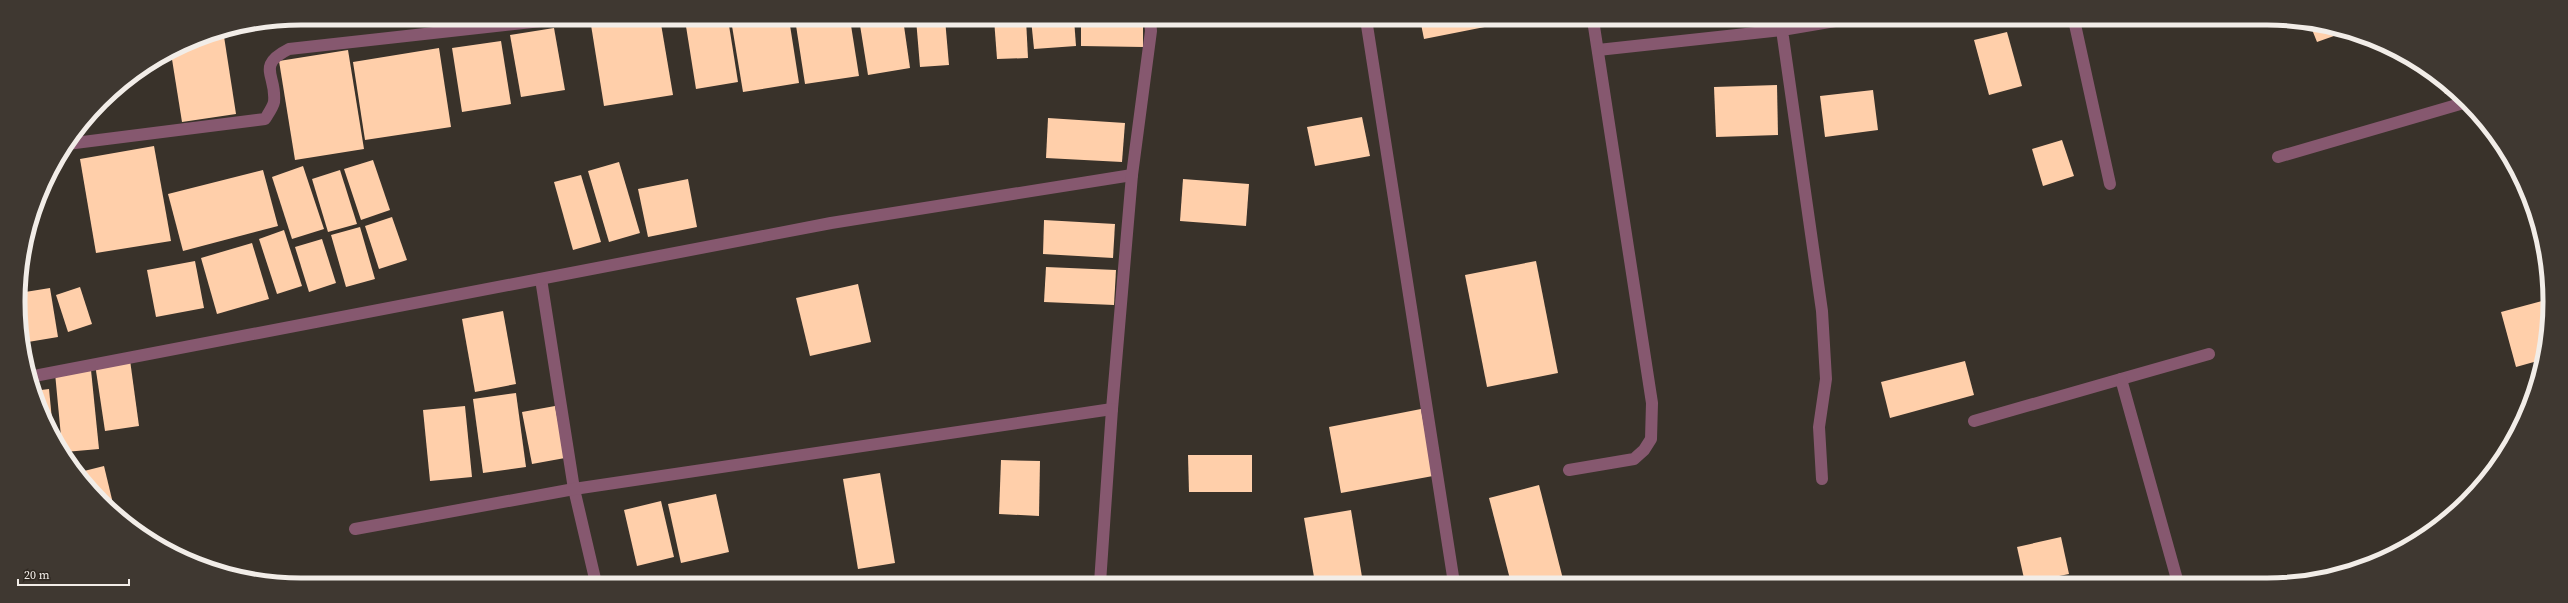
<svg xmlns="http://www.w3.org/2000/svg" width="2568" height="603" font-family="'Source Serif 4',serif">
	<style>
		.building { fill: #ffcfaa }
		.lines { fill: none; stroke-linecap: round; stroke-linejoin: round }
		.street { stroke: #86586f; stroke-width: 12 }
		.rim { fill: none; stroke: #f2ede8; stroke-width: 5 }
	</style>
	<rect width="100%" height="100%" fill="#39322a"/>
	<g class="building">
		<polygon points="389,18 441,18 441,19 390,27"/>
		<polygon points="633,18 660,18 673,95 604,106 591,25"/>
		<polygon points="697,18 728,19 738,82 696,89 685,20"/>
		<polygon points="741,19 789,19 799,83 743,92 731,20"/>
		<polygon points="795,19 850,19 859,76 805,84"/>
		<polygon points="859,19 903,19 910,68 868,75"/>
		<polygon points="916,19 945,19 949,65 920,67"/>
		<polygon points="994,19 1026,19 1028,58 997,59"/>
		<polygon points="1031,19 1074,19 1076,46 1034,49"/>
		<polygon points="1081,19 1143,19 1143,47 1081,46"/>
		<polygon points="1420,19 1510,19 1510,22 1424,39"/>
		<polygon points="2309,22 2348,31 2317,42"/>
		<polygon points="554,28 565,90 521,97 510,35"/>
		<polygon points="223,30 236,114 182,122 171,53 193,39"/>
		<polygon points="2007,32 2022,86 1989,95 1974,40"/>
		<polygon points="501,41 511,104 462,112 452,48"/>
		<polygon points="439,48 451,127 365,140 353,62"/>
		<polygon points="348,50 364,149 295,160 279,61"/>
		<polygon points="2440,79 2454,89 2456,91 2445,94"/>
		<polygon points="1777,85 1778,135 1716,137 1714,87"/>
		<polygon points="1873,90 1878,130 1825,137 1820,96"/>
		<polygon points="1362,117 1370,156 1315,166 1307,127"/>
		<polygon points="1048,118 1125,123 1122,162 1046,158"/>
		<polygon points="2062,140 2074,176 2043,186 2032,149"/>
		<polygon points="154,146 171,241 96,253 80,159"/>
		<polygon points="373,160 390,210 361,220 344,169"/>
		<polygon points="619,162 640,233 609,242 588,171"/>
		<polygon points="303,166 324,229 292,239 272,177"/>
		<polygon points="263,170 278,226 183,251 168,194"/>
		<polygon points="340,170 357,224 328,232 312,179"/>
		<polygon points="581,175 601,242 573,250 554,182"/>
		<polygon points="688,179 697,227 648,237 638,189"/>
		<polygon points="1183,179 1249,184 1246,226 1180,221"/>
		<polygon points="392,217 407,260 379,269 365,226"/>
		<polygon points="1044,220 1115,224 1113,258 1043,254"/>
		<polygon points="360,227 375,279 346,287 331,235"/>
		<polygon points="284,230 302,286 277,294 259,239"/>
		<polygon points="322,239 336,283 309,292 295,247"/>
		<polygon points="252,243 269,299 217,314 201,258"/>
		<polygon points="195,261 204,308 156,317 147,270"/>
		<polygon points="1536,261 1558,373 1487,387 1465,275"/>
		<polygon points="1046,267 1116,270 1114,305 1044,302"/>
		<polygon points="858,284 871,342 810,356 796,298"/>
		<polygon points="80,287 92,324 68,332 56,295"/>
		<polygon points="50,288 58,337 22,343 19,293"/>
		<polygon points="2549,299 2548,339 2541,360 2516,367 2501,312"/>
		<polygon points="503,311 516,384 475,392 462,319"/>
		<polygon points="130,360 139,426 105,431 95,364"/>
		<polygon points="1965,361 1974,395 1890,418 1881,382"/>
		<polygon points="91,370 99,449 65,452 62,447 55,373"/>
		<polygon points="49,389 53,430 33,391"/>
		<polygon points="516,393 526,467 483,473 473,399"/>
		<polygon points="465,406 472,477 430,481 423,410"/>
		<polygon points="555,406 565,458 532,464 522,412"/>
		<polygon points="1421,409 1433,476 1341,493 1329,427"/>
		<polygon points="1188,455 1252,455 1252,492 1189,492"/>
		<polygon points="1001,460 1040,461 1039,516 999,514"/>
		<polygon points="104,466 116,516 76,473"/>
		<polygon points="880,473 895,563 858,569 843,479"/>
		<polygon points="1539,485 1564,583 1511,583 1489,498"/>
		<polygon points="716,494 729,552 681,563 668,504"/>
		<polygon points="661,501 674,557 637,566 624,510"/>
		<polygon points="1351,510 1363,583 1315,583 1304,518"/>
		<polygon points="2061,537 2069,574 2025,583 2017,547"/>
	</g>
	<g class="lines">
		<g class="street">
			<polyline points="1366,19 1454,583"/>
			<polyline points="2074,20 2110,184"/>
			<polyline points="1598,50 1782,30"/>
			<path d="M67,144L265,119C268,114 273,107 274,102C277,75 255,66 289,49L568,18"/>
			<polyline points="2278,157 2467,102"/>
			<polyline points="541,279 574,489 596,583"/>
			<polyline points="29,377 831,223 1132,175"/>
			<polyline points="2121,379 2209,354"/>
			<polyline points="1974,421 2121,379 2178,583"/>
			<polyline points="1569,470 1634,459 1644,450 1651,439 1652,403 1593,20"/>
			<polyline points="1822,479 1819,427 1826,379 1822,311 1782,30 1841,20"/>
			<polyline points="355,529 574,489 1112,409 1132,175 1151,31 1150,19"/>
			<polyline points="1100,583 1112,409"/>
		</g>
	</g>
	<path d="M0 0H2568V603H0ZM301 25H2267A276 276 0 0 1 2543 301V302A276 276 0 0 1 2267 578H301A276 276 0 0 1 25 302V301A276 276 0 0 1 301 25Z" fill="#3f3831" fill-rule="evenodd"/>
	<path class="rim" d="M301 25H2267A276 276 0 0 1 2543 301V302A276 276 0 0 1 2267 578H301A276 276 0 0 1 25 302V301A276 276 0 0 1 301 25Z"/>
	<path d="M18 579v6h111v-6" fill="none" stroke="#f2ede8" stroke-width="2"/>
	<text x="24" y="579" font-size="12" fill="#f2ede8" stroke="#2f2821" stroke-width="3" paint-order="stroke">20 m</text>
</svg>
